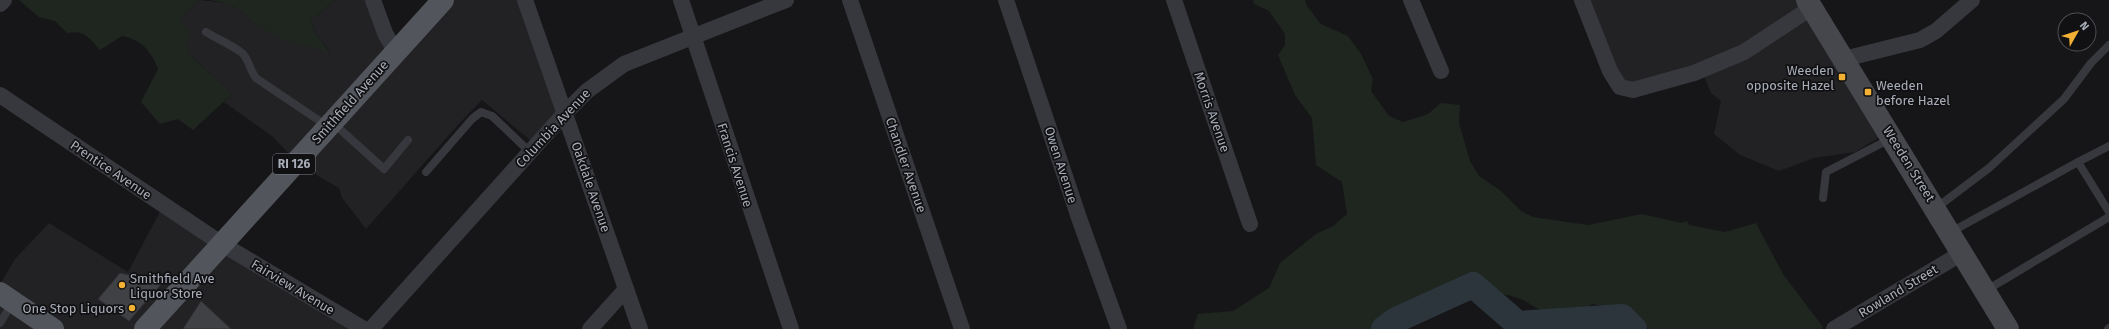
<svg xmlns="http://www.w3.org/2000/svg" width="2109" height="329" font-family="'Fira Sans',sans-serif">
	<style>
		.built { fill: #222225 }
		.green { fill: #1e261f }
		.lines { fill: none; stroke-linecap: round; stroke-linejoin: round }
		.river { stroke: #2c353c; stroke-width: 26 }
		.building { fill: #404145; stroke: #303034 }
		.service { stroke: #37383d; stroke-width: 8 }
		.minor { stroke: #37383d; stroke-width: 16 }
		.secondary { stroke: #45474d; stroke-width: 22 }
		.primary { stroke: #53555c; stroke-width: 22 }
		.poi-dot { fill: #f2b134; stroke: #111113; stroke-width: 1.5 }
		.labels { text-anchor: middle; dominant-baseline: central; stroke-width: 3.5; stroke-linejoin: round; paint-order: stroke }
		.shield { fill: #111113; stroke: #7b7e86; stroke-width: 1 }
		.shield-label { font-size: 12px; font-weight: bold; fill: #a8adb8 }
		.poi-label { font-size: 13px; fill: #a8adb8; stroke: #111113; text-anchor: end }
		.street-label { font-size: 13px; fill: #a8adb8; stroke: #111113 }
	</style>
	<rect width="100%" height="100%" fill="#161618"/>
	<g class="built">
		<polygon points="199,0 226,3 240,10 256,25 330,52 314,30 311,20 335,0 372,0 391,53 444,0 523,0 561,106 537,146 482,100 455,128 366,229 342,198 339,188 318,176 301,161 295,160 272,136 224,102 232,94 188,53 180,18"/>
		<polygon points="1587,0 1805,0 1886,133 1855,152 1814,158 1779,171 1740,155 1714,134 1721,101 1711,93 1702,72 1615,87"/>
		<polygon points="162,208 358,329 0,329 0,284 15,259 49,223 128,272"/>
	</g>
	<g class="green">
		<path d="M19,0H199L180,18L190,32L186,40L188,53L232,94L193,130L178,119L160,124L141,102L158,69C151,51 142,40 122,36L100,50C88,37 85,30 67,33L55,21L39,17Z"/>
		<polygon points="209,0 335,0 311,20 314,30 330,53 285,40 256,25 240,10 226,3"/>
		<polygon points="1253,0 1305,0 1307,6 1321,24 1348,36 1361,54 1373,79 1371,91 1389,116 1403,122 1428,114 1441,103 1460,105 1459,123 1470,161 1479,176 1501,191 1521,211 1533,217 1588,225 1642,214 1681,223 1687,221 1689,225 1725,232 1756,223 1783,274 1823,327 1822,329 1648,329 1636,314 1593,304 1557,320 1523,300 1509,295 1471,293 1423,310 1399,329 1193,329 1198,314 1233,311 1269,288 1280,263 1316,234 1333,226 1347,214 1342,182 1316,165 1312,118 1295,95 1278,55 1285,45 1285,34 1269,11 1254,4"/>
	</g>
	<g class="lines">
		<polyline class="river" points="1384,329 1396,320 1473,285 1518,324 1622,317 1634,329"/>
	</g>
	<g class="building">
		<polygon points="120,273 163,282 129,321 98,299"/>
		<polygon points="201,301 231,329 183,329"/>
	</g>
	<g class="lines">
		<g class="service">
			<path d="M206,32C217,39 232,45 242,53C249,59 249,69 256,78L327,126"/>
			<polyline points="332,122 384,169 408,140"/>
			<polyline points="2078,162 2109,146"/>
			<polyline points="426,172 472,119 481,112 492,116 530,152"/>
			<polyline points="1823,198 1826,172 1890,139"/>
			<polyline points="1936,208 1989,168 2064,99 2091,63 2109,45"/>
			<polyline points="1951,232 2078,162 2109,212"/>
			<polyline points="1985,291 2109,217"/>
			<polyline points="0,323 13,302"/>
			<polyline points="2108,329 2109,328"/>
		</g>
		<g class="minor">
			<polyline points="373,0 385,33 395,51"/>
			<polyline points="525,0 640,329"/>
			<polyline points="681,0 791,329"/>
			<polyline points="850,0 962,329"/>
			<polyline points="1006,0 1079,218 1119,329"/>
			<polyline points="1174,0 1250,224"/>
			<polyline points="1411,0 1441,71"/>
			<polyline points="1582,0 1610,71 1620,87 1633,90 1694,73 1744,52 1811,8"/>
			<polyline points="0,4 4,0"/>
			<polyline points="1844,59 1920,40 1936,31 1972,0"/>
			<polyline points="0,95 222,244 364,329"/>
			<polyline points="371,329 565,113 587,91 624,64 786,0"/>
			<polyline points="590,329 626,289"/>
			<polyline points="1834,329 1962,253"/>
		</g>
		<polyline class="secondary" points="1807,0 2008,329"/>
		<g class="primary">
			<polyline points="0,293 53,329"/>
			<polyline points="145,329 443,0"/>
		</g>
	</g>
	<g class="poi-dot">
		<rect x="1838" y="73" width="8" height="8" rx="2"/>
		<rect x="1864" y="88" width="8" height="8" rx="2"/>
		<circle cx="122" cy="285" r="4"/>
		<circle cx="132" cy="308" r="4"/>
	</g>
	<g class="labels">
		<rect class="shield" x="273" y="154" width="42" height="20" rx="3"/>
		<g class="shield-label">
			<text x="294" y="164">RI 126</text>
		</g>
		<g class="poi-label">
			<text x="1834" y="70">Weeden<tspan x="1834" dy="15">opposite Hazel</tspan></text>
			<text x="1876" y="85" text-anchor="start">Weeden<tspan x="1876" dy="15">before Hazel</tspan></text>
			<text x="130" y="278" text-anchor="start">Smithfield Ave<tspan x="130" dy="15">Liquor Store</tspan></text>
			<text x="124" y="308">One Stop Liquors</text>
		</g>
		<g class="street-label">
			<text transform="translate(350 102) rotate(-48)">Smithfield Avenue</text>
			<text transform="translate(1212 112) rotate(71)">Morris Avenue</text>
			<text transform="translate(553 128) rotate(-47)">Columbia Avenue</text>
			<text transform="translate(1909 164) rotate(58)">Weeden Street</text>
			<text transform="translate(735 165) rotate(72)">Francis Avenue</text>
			<text transform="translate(906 165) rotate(71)">Chandler Avenue</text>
			<text transform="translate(1061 165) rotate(72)">Owen Avenue</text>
			<text transform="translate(111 170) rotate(34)">Prentice Avenue</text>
			<text transform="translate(591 187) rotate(71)">Oakdale Avenue</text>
			<text transform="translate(293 287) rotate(31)">Fairview Avenue</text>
			<text transform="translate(1898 291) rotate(-31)">Rowland Street</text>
		</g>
	</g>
	<g transform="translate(2077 32) rotate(51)"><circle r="19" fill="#111113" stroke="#4d4f55"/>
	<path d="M0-3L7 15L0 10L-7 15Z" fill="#f2b134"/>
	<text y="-6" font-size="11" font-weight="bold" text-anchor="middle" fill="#a8adb8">N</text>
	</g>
</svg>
